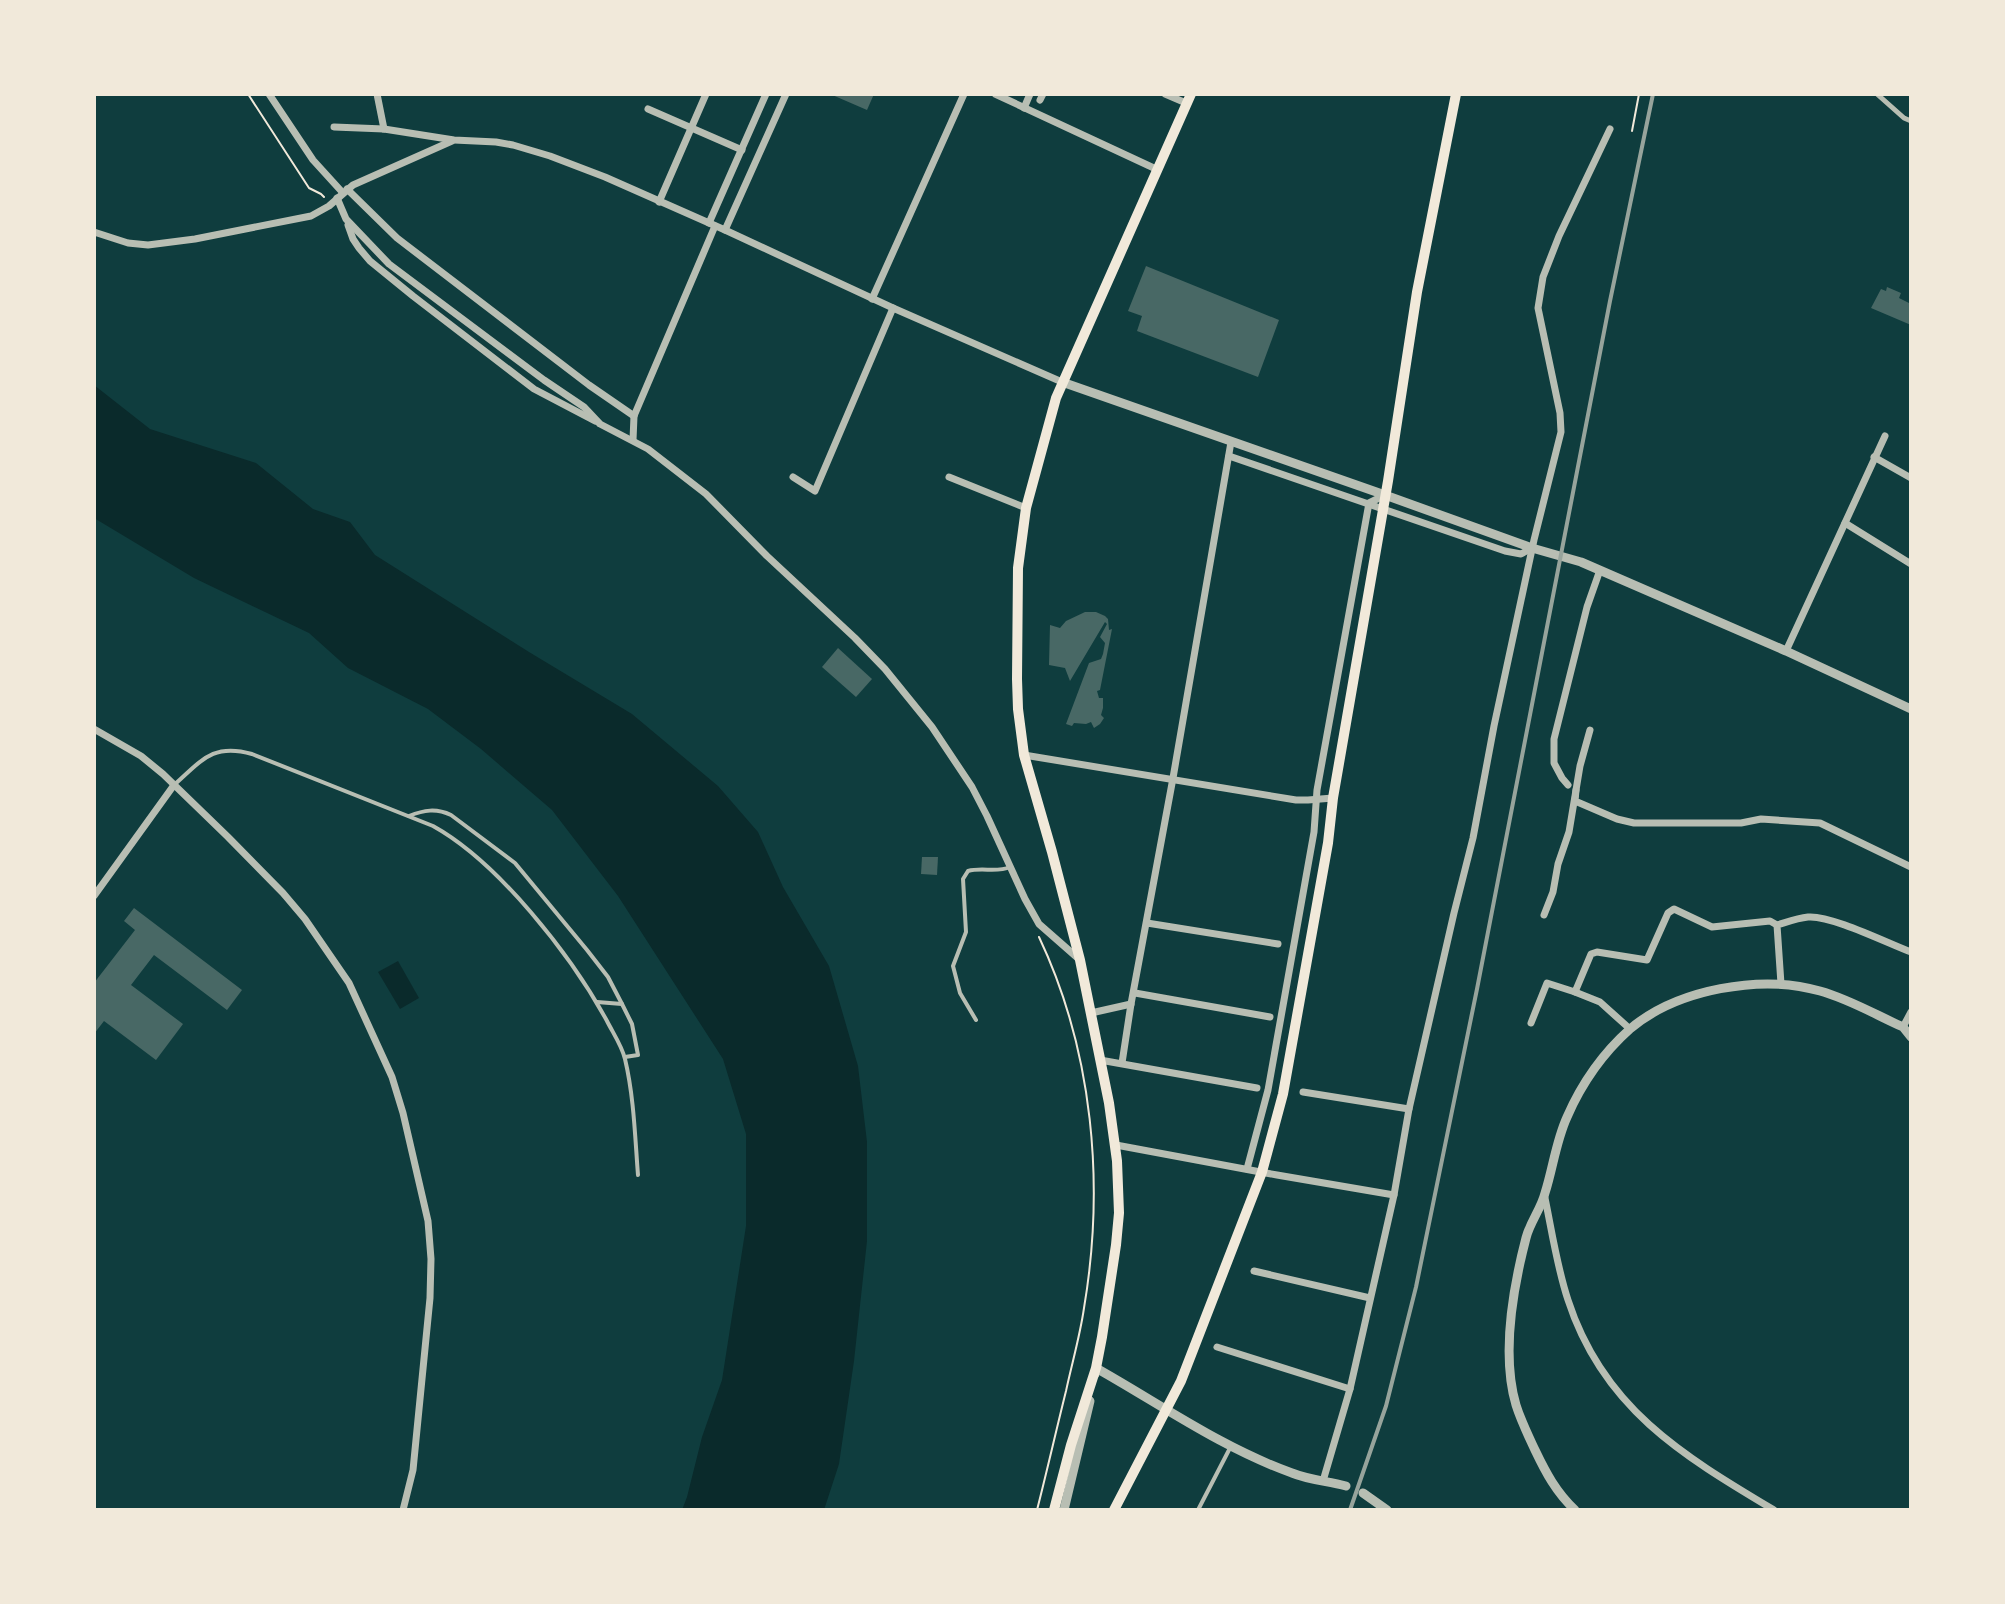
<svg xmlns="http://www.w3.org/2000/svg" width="2005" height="1604" font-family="Ubuntu,sans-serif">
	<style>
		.water { fill: #0a2a2b }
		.building { fill: #486865 }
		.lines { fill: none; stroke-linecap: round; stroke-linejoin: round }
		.path { stroke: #f1e9da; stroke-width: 2 }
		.service { stroke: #b8beb3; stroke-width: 4 }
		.pedestrian { stroke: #b8beb3; stroke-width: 5 }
		.minor { stroke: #b8beb3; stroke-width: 7 }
		.tertiary { stroke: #b8beb3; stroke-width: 9 }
		.secondary { stroke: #f1e9da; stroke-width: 10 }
		.rail { stroke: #97a49c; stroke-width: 4 }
	</style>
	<rect width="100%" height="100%" fill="#0f3d3e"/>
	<g class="water">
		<polygon points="94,385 150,429 256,463 313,509 350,522 375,555 529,652 632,714 718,786 758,832 783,887 829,966 858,1066 867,1142 867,1241 854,1361 839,1464 824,1510 682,1510 687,1497 702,1437 722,1380 746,1226 746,1134 723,1059 618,896 552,810 481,749 428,709 348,668 309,633 194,578 94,518"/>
		<polygon points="398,961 419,998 400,1009 378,972"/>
	</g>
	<g class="building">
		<polygon points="830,94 874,94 867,110"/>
		<polygon points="1146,266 1279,320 1258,377 1137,331 1142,316 1128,311"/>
		<polygon points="1887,287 1901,293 1899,298 1911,304 1911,325 1871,308 1881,289 1886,291"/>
		<polygon points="1085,612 1096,612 1105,616 1108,619 1109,630 1112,629 1100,690 1097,691 1099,698 1103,698 1103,708 1101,715 1104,718 1100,724 1094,728 1091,722 1086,724 1074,723 1072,726 1066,724 1089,663 1101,659 1103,654 1105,643 1100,637 1107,624 1105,622 1070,681 1065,668 1049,665 1050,625 1060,628 1066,621"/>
		<polygon points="838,648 872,679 856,697 822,667"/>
		<polygon points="922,857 938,857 937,875 921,874"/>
		<polygon points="134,908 242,990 227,1010 154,955 131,985 183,1024 156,1060 104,1021 94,1034 94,983 135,930 124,921"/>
	</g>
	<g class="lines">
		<g class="path">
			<polyline points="248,94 309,188 321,194 324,197"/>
			<polyline points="1632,131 1639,94"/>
			<path d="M1037,1510C1047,1471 1056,1431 1066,1391C1072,1363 1080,1336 1084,1308C1105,1184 1093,1051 1039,937"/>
		</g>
		<g class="service">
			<path d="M174,785C202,760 213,743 252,754L433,826C498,862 571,955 607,1021C613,1033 622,1046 625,1059C634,1097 635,1137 638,1175"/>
			<path d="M409,816C424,810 436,808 451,815L515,863L587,950L608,977L622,1004"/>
			<polyline points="597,1002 622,1004 632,1024 638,1055 625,1057"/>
			<path d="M976,1020L960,993L953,966L966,932L963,879L968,871C982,867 997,873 1010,867"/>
			<polyline points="1198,1510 1230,1448"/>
		</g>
		<polyline class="pedestrian" points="1877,94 1904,118 1911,121"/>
		<g class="minor">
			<polyline points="269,94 313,160 343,193"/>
			<polyline points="377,94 384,129"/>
			<polyline points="995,94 1156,169"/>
			<polyline points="1165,94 1186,103"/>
			<polyline points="1040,100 1043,94"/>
			<polyline points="1024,108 1030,94"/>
			<polyline points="648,109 742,150"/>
			<polyline points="334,127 384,129 454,140 496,142 513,145 550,156 605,177 725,230 893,308 1062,382"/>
			<polyline points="347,189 397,238 589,385 634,416"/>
			<polyline points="337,198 346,219 389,264 544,380 584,407 600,424 648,449 706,494 767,556 855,638 885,669 932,727 972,787 987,816 1025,899 1039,924 1080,960"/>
			<polyline points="659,202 706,94"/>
			<polyline points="709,223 766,94"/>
			<polyline points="348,225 353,239 359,248 370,261 413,296 534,389 595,421"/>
			<polyline points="725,230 786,94"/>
			<polyline points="94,232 128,243 148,245 195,239 311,216 329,206 353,185 452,141"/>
			<polyline points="872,299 964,94"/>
			<polyline points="633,440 634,416 715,226"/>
			<polyline points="1229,456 1505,551 1521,554 1532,548"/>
			<polyline points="1874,457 1911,478"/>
			<polyline points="793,477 815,491 893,308"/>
			<polyline points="949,477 1026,508"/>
			<polyline points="1845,523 1911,564"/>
			<polyline points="1786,651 1885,436"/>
			<polyline points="94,729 141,756 163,774 228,837 283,893 305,919 349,983 392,1077 403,1113 428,1221 431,1259 430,1298 413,1470 403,1510"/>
			<polyline points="1024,755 1296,800 1308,800 1333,798"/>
			<polyline points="1568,785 1562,778 1554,763 1554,739 1587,607 1600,570"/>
			<polyline points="1576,790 1575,801 1617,819 1634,823 1741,823 1761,819 1820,823 1911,867"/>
			<polyline points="94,896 174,785"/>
			<polyline points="1544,915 1553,892 1558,864 1569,832 1580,766 1590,730"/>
			<polyline points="1147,923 1278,944"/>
			<path d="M1781,984L1777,925C1787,922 1797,918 1808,917C1831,915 1887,943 1911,952"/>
			<polyline points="1575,992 1600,1002 1630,1029"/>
			<polyline points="1135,993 1270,1017"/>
			<polyline points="1091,1013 1131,1004"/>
			<polyline points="1531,1023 1547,983 1575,992 1591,954 1597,952 1647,960 1668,913 1674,909 1712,927 1770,921 1777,925"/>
			<polyline points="1905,1029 1903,1027 1911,1012"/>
			<polyline points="1100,1060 1257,1088"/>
			<polyline points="1122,1063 1131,1004 1173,778 1231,442"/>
			<polyline points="1303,1092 1409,1109"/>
			<polyline points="1116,1145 1277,1175 1394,1195"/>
			<polyline points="1247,1169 1268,1090 1314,832 1317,790 1369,503 1385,495"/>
			<path d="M1545,1198C1552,1232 1557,1267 1568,1300C1603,1408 1682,1455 1774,1510"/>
			<polyline points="1254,1271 1370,1298"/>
			<polyline points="1217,1347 1350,1389"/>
			<polyline points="1323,1481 1350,1389 1394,1195 1409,1109 1454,913 1473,838 1494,726 1534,540 1561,432 1560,413 1538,308 1543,277 1559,236 1610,129"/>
		</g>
		<g class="tertiary">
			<polyline points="1062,382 1385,495 1532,548 1581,562 1786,651 1911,709"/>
			<path d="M1095,1374L1096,1368C1160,1404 1222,1448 1292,1473C1309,1480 1328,1481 1346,1486"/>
			<polyline points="1363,1493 1387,1510"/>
			<polyline points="1064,1510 1090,1401"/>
			<path d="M1575,1510C1556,1492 1546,1473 1535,1450C1528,1435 1521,1421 1516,1405C1501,1354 1513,1288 1526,1238C1530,1222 1541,1209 1545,1193C1553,1168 1556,1141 1567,1117C1581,1085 1603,1053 1630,1029C1677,989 1761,974 1820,991C1849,999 1876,1015 1903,1027L1911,1037"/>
		</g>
		<g class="secondary">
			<polyline points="1054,1510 1071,1445 1096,1368 1102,1337 1116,1245 1119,1213 1117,1161 1109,1103 1080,960 1052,852 1024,755 1018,709 1017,679 1018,568 1026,508 1056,398 1191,94"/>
			<polyline points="1114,1510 1181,1381 1262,1172 1283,1094 1328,843 1333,798 1388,481 1417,292 1456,94"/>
		</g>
		<polyline class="rail" points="1350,1510 1386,1406 1416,1287 1477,989 1610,301 1653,94"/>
	</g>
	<rect width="2005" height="1604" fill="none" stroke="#f1e9da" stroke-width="192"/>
</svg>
